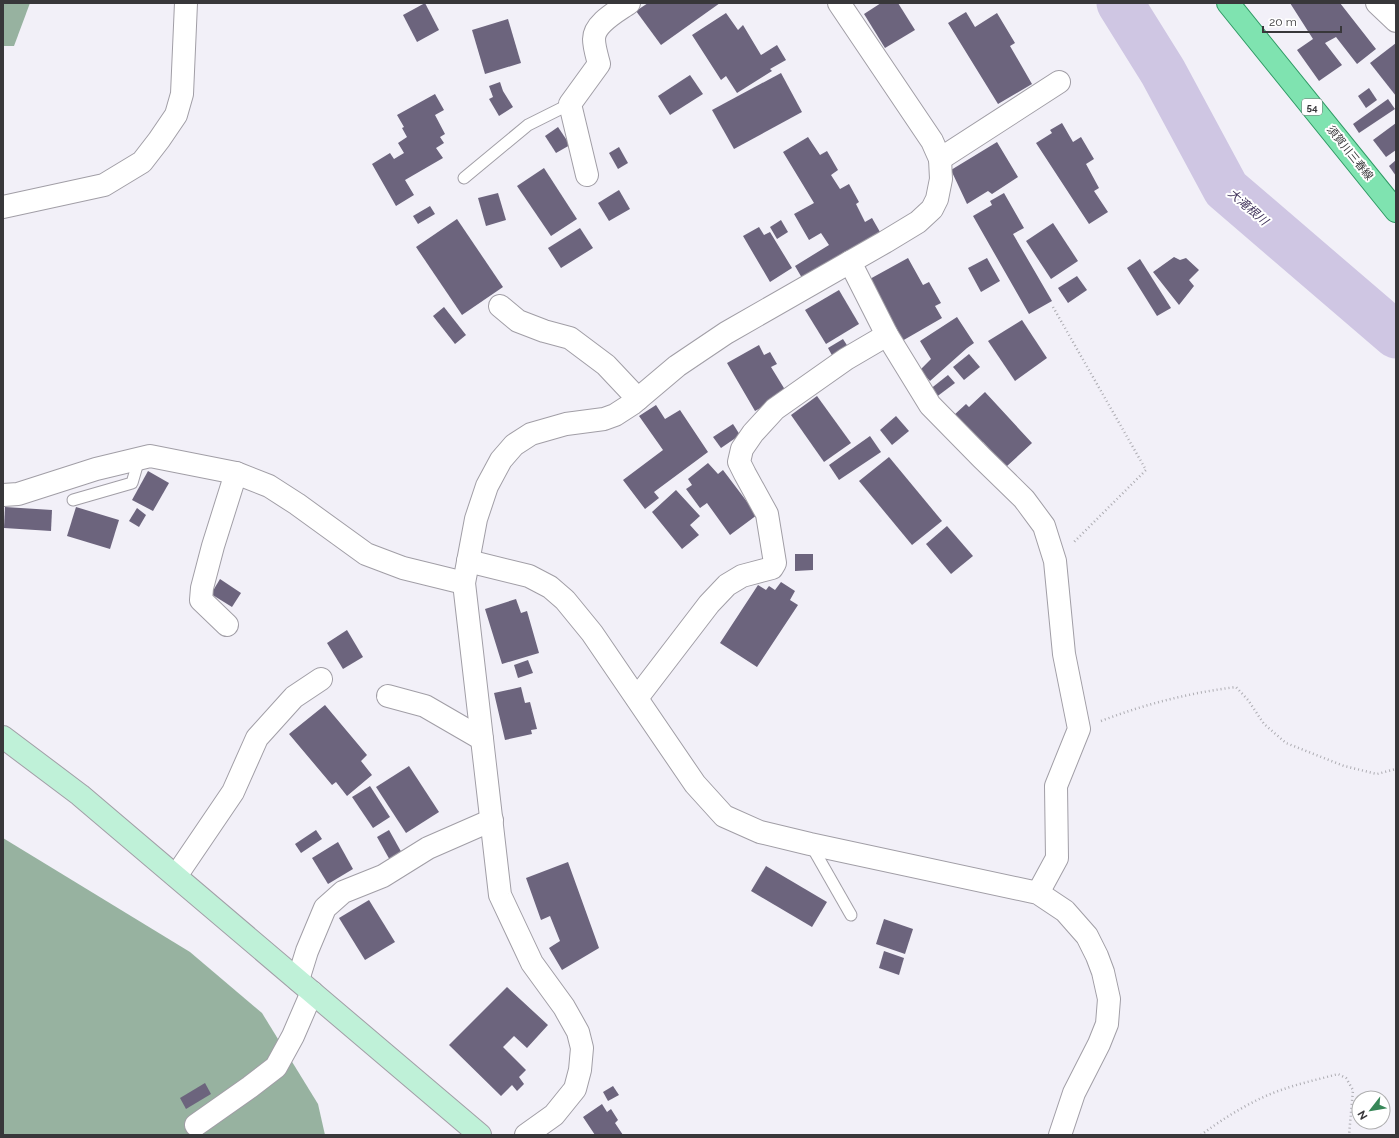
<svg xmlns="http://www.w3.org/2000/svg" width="1399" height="1138" font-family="Raleway,'Noto Sans JP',sans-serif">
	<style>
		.forest { fill: #97b2a0 }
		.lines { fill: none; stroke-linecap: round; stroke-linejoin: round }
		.river { stroke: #cfc6e3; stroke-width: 47 }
		.building { fill: #6c647d }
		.lane-casing { stroke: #a19ea6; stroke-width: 13 }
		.street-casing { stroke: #a19ea6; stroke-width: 24 }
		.secondary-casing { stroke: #a19ea6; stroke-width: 24 }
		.primary-casing { stroke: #2f9a65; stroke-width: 24 }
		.path { stroke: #adacb2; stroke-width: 2.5; stroke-dasharray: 1 3; stroke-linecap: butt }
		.lane { stroke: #fff; stroke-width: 11 }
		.street { stroke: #fff; stroke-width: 22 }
		.secondary { stroke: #bff1d8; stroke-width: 22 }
		.primary { stroke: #7fe3b0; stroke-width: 22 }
		.labels { text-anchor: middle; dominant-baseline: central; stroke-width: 4; stroke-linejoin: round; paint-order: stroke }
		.shield { fill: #fff; stroke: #747375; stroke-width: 1 }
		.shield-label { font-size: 10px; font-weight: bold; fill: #38373a }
		.street-label { font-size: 11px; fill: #38373a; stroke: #fff }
		.water-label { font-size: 12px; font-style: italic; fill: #42345c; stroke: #fff }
	</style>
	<rect width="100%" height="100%" fill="#f2f0f8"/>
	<g class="forest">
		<polygon points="3,3 30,3 14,46 3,46"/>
		<polygon points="3,838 190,952 262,1013 318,1104 325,1135 3,1135"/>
	</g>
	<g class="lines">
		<polyline class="river" points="1120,3 1163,72 1226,189 1396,335"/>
	</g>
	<g class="building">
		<polygon points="425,3 439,30 417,42 403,15"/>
		<polygon points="648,3 720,3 661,45 636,11"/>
		<polygon points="881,3 898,3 915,30 885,48 864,14"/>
		<polygon points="1290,3 1340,3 1376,49 1357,64 1336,37 1325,43 1342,65 1319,81 1297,50 1313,39"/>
		<polygon points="966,12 975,27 997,13 1015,43 1010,46 1032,84 998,104 948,23"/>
		<polygon points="726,13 738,30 743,25 761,55 777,45 786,60 770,69 772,71 737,93 726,76 721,80 692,35"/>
		<polygon points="508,19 521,63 485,74 472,30"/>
		<polygon points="1396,43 1396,96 1370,63"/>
		<polygon points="781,73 802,112 734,149 712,110"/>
		<polygon points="690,75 703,94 670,115 658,96"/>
		<polygon points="500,82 503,91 513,107 499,116 489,99 493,97 489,86"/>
		<polygon points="1369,88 1377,100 1366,108 1358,96"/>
		<polygon points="435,94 444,110 435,115 445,134 440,137 444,143 436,148 443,158 405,180 414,195 396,206 372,164 390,153 394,159 404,153 398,143 407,137 402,128 404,127 397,115"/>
		<polygon points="1388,99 1395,109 1359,133 1353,124"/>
		<polygon points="1062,123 1073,142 1081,137 1094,159 1086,164 1099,188 1094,191 1108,212 1089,224 1036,143 1052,133 1050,130"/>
		<polygon points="1396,123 1396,150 1386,157 1373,140"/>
		<polygon points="558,127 570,145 556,153 545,136"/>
		<polygon points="808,137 820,155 827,151 838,170 831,175 840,189 849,184 859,202 856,204 865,222 872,218 880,232 802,278 795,266 829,245 821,233 809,240 794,214 814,203 783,152"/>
		<polygon points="997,142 1018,177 992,194 988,191 967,204 951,170"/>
		<polygon points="619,147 628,163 618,169 609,153"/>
		<polygon points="1396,160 1396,176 1389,166"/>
		<polygon points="544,168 577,219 551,236 517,186"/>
		<polygon points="619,190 630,209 609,221 598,203"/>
		<polygon points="498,193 506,220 486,226 478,198"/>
		<polygon points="1004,193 1024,228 1013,234 1052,301 1029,314 973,216 992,205 990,201"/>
		<polygon points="430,206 435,214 418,224 413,216"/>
		<polygon points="457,219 503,287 462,315 416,247"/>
		<polygon points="781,220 788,232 777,239 770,227"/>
		<polygon points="1053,223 1078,261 1051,279 1026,241"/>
		<polygon points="759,227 764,235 770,232 792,268 770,282 743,236"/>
		<polygon points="580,228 593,248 561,268 548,248"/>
		<polygon points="1174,257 1180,260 1186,258 1199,270 1189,280 1194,286 1179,305 1153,272"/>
		<polygon points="908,258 923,285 929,282 941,303 935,306 942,318 902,341 868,280"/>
		<polygon points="987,258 1000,281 981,292 968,268"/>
		<polygon points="1140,259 1171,308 1157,316 1127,268"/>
		<polygon points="1077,276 1087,290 1068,303 1058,288"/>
		<polygon points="839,290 859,324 826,344 805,310"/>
		<polygon points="444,307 466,335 455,344 433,316"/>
		<polygon points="957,317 974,343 967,348 930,381 920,370 931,359 920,341"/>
		<polygon points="1022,320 1047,358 1015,381 988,341"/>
		<polygon points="843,339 850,350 834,359 828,348"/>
		<polygon points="759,345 764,355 770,352 777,364 771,367 787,393 755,411 727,363"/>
		<polygon points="969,354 980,367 964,380 953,367"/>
		<polygon points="948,375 955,383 935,398 929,390"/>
		<polygon points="985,392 1032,443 1006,467 983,442 978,446 953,416 966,404 969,407"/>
		<polygon points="817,396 851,443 824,462 791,415"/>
		<polygon points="656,405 665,419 680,410 708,452 654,492 659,498 645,509 623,480 663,450 639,416"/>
		<polygon points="896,416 909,431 892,445 880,430"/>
		<polygon points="733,424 740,435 721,448 713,437"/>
		<polygon points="870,436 881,452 839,480 829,465"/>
		<polygon points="889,457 942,521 912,545 859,481"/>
		<polygon points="708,463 718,474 723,470 757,515 730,535 707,503 700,508 686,489 692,485 688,479"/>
		<polygon points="148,471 169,483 153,511 132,500"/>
		<polygon points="676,490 700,516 690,525 699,535 682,549 652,512"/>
		<polygon points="5,507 52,510 51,531 4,528"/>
		<polygon points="76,507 119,520 110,549 67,536"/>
		<polygon points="137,508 146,515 139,527 129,521"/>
		<polygon points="947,526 973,556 951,574 926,544"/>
		<polygon points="795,554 813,554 813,570 795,571"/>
		<polygon points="220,579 241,593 232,607 211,594"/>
		<polygon points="781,582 795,591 790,600 798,605 757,667 720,643 758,585 766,590 769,586 775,590"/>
		<polygon points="516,599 521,613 527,611 539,653 502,664 485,609"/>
		<polygon points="347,630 363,657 343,669 327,643"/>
		<polygon points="528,660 533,673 518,678 514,665"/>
		<polygon points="521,687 525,703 530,702 537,729 531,730 532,734 505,740 494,693"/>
		<polygon points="325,705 367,755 361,761 372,775 347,796 336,782 332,785 289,734"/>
		<polygon points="409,766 439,812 406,833 376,787"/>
		<polygon points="370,786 390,817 373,828 352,797"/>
		<polygon points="316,830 322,839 301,853 295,844"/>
		<polygon points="389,830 403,855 391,862 377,837"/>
		<polygon points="338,842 353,869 328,884 312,858"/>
		<polygon points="568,862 599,948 562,970 549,948 560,941 550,916 541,920 526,878"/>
		<polygon points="766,866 827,902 812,927 751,891"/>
		<polygon points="369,900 395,942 365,960 339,918"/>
		<polygon points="884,919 913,929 905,954 876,944"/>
		<polygon points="884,951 904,958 899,975 879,968"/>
		<polygon points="507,987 548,1025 527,1048 514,1036 503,1047 526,1070 519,1077 524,1084 517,1091 512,1085 501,1096 449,1045"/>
		<polygon points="205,1083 211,1094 186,1109 180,1098"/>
		<polygon points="613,1086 619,1095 608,1101 603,1092"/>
		<polygon points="602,1104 607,1112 611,1109 618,1120 615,1123 623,1135 595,1135 583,1117"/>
	</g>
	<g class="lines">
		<defs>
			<g id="lane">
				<polyline points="464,178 528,125 570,104"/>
				<polyline points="73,500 132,483 139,459"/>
				<polyline points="811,845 851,915"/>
			</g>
			<g id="street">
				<polyline points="1377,3 1396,21"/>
				<polyline points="940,159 1059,82"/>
				<path d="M587,175L570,104L599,64C597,56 594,47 594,39C594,23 618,11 629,3"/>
				<polyline points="3,207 104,185 142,162 159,140 176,115 182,94 186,3"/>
				<polyline points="850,262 887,335 930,405 982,458 1024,499 1044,526 1055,561 1064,654 1079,729 1056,786 1057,858 1038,893"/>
				<polyline points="500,306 518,321 544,331 570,338 606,365 638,399"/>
				<polyline points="3,495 18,494 96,469 150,456 236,473 269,486 297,504 366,554 403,568 464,583"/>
				<polyline points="468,561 529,576 550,587 565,600 592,633 695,784 724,816 760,832 810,844 1038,893 1065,911 1087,936 1097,956 1103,972 1109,999 1107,1024 1099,1044 1074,1093 1060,1135"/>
				<polyline points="227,625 201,600 202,588 213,546 236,473"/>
				<polyline points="388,696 425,706 482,739"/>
				<polyline points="637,698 709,604 727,585 742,576 772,568 775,563 767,514 745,474 739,462 742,449 753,433 775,409 846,359 887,335"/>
				<polyline points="176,876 233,792 257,738 294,697 321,679"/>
				<polyline points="298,980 307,951 325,908 343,892 383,876 428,848 492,820"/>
				<polyline points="196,1125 250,1087 276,1067 293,1036 312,992"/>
				<polyline points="526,1135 554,1115 575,1089 580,1070 582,1048 578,1032 564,1007 532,963 500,895 464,583 476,519 487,486 501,460 514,445 531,434 566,424 604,419 615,415 632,404 677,366 726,333 885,242 918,222 932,209 937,199 941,179 940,159 932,141 839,3"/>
			</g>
			<polyline id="secondary" points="3,737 80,795 480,1135"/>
			<polyline id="primary" points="1228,3 1396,211"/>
		</defs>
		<use href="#lane" class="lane-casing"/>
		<use href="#street" class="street-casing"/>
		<use href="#secondary" class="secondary-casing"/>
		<use href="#primary" class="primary-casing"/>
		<g class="path">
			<polyline points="1053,307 1146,470 1074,542"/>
			<path d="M1101,721C1145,704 1189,693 1236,687L1248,700L1264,724L1286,743L1344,766L1377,774L1396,769"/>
			<path d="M1201,1135C1225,1117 1256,1098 1284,1089C1301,1083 1320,1079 1338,1074L1346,1078L1353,1090L1349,1135"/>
		</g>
		<use href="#lane" class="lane"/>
		<use href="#street" class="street"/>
		<use href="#secondary" class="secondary"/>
		<use href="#primary" class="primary"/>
	</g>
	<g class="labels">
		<rect class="shield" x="1302" y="99" width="20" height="16" rx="3"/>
		<g class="shield-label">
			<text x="1312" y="107">54</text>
		</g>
		<g class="street-label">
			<text transform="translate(1350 153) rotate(51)">須賀川三春線</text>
		</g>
		<g class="water-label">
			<text transform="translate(1248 207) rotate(41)">大滝根川</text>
		</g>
	</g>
	<rect width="1399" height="1138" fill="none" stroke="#38373a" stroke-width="8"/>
	<g transform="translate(1371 1110) rotate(239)"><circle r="19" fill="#ffffff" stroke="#afafb0"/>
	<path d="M0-3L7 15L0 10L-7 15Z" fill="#378758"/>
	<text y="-6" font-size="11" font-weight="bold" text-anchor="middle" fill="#38373a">N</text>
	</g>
	<path d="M1263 26v6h78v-6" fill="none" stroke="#38373a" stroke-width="2"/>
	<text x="1269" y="26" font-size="12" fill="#38373a" stroke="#ffffff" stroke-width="3" paint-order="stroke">20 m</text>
</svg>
